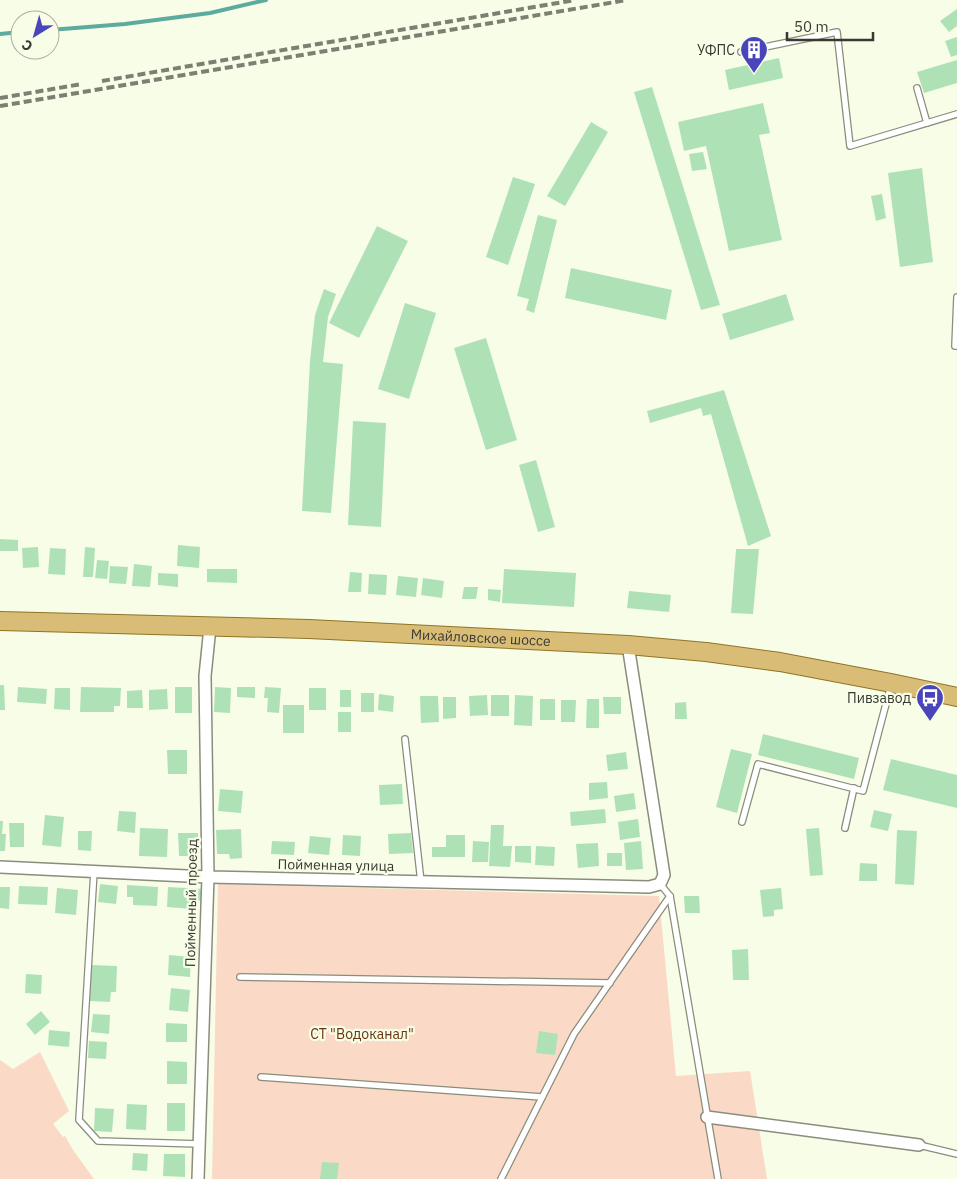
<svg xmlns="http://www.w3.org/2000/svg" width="957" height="1179" font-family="'IBM Plex Sans',sans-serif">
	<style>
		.green { fill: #fad9c6 }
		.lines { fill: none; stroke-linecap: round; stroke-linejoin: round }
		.stream { stroke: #5dab9e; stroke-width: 4 }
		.building { fill: #aee2b6 }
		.service-casing { stroke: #898d7b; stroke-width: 8 }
		.minor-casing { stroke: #898d7b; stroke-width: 14 }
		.primary-casing { stroke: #907324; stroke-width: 20 }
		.service { stroke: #fff; stroke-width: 5.5 }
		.minor { stroke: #fff; stroke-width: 11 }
		.primary { stroke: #d9bd77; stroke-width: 18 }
		.rail { stroke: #7c7f72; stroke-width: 4; stroke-dasharray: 8 4; stroke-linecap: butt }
		.labels { text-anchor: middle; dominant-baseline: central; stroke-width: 4.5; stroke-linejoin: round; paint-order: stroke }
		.poi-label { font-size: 14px; fill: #383a32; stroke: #f8fde8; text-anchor: end }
		.street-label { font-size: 14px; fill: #383a32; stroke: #f8fde8 }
		.park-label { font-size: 14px; fill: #68350f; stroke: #f8fde8 }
	</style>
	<rect width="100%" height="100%" fill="#f8fde8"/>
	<g class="green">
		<polygon points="218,884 659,896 676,1076 750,1071 767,1179 212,1179"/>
		<polygon points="40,1052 69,1111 53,1124 63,1137 65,1136 73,1150 94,1179 0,1179 0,1060 13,1069"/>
	</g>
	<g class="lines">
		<g class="stream">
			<polyline points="50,30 125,24 210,13 266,0"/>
			<polyline points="0,34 20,32"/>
		</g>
	</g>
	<g class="building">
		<polygon points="957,9 957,26 949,32 940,21"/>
		<polygon points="957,37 957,55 951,57 945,41"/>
		<polygon points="779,58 783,78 729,90 725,70"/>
		<polygon points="957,60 957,83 924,93 917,72"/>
		<polygon points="652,87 720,305 701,310 634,92"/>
		<polygon points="763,103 770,133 759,135 782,240 729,251 706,146 684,151 678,122"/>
		<polygon points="591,122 608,132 565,206 547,196"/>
		<polygon points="703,152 707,169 692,171 689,154"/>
		<polygon points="922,168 933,262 900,267 888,173"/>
		<polygon points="513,177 535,184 508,265 486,257"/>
		<polygon points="882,194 886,218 876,221 871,196"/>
		<polygon points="538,215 557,220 534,313 526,310 529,299 517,296"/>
		<polygon points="377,226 408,241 359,338 329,323"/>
		<polygon points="571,268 672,290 666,320 565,298"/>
		<polygon points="324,289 336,294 328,317 323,362 343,364 331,513 302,511 310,361 315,315"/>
		<polygon points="786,294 794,320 730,340 722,314"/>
		<polygon points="405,303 436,313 409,399 378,389"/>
		<polygon points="486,338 517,440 486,450 454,348"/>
		<polygon points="724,390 771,536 748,546 711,414 703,416 701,408 650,423 647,411"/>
		<polygon points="353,421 386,423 381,527 348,525"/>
		<polygon points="536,460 555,527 538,532 519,465"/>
		<polygon points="0,539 18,540 18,551 0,551"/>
		<polygon points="178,545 200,547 199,568 177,566"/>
		<polygon points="38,547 39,567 23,568 22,548"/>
		<polygon points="85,547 95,548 93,577 83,577"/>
		<polygon points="50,548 66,549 65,575 48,574"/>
		<polygon points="736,549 759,549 753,614 731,613"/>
		<polygon points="97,560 109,561 107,579 95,578"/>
		<polygon points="134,564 152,566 150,587 132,586"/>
		<polygon points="110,566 128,567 126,584 109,583"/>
		<polygon points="207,569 237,569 237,583 207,582"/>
		<polygon points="504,569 576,573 574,607 502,603"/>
		<polygon points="350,572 362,573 361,592 348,592"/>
		<polygon points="158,573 178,574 178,587 158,585"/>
		<polygon points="369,574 387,575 386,595 368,594"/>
		<polygon points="398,576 418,578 416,597 396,595"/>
		<polygon points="423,578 444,581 442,598 421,595"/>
		<polygon points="464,587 478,587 476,599 462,599"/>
		<polygon points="488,589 501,590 500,602 488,600"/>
		<polygon points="629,591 671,595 669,612 627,608"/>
		<polygon points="0,685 4,685 5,710 0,710"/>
		<polygon points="18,687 47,689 46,704 17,702"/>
		<polygon points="81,687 121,688 120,706 114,706 114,712 80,712"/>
		<rect x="175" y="687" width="17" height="26"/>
		<polygon points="215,687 231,688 230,713 214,712"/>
		<polygon points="237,687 255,687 255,698 237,697"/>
		<polygon points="265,687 281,688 279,713 267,712 268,698 264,698"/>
		<polygon points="55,688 70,688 70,710 54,709"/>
		<rect x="309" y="688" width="17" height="22"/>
		<polygon points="167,689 168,709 149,710 149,690"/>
		<polygon points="142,690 143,708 127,708 127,691"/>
		<rect x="340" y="690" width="11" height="17"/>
		<rect x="361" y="693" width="13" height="19"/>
		<polygon points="379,694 394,696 393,712 378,710"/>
		<polygon points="487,695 488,715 470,716 469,696"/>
		<rect x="491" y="695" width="18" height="21"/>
		<polygon points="515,695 533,696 532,726 514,725"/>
		<polygon points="420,696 438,696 439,722 421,723"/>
		<polygon points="443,697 456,697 456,718 443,719"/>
		<polygon points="603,697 621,697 621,714 604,714"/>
		<rect x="540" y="699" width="15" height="21"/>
		<polygon points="587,699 599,699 599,728 586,728"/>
		<polygon points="561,700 576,700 575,722 561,722"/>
		<polygon points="686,702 687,719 675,719 675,703"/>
		<rect x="283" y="705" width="21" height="28"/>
		<rect x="338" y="712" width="13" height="20"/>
		<polygon points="763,734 859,758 854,779 758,755"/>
		<polygon points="731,749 752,754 737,813 716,807"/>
		<polygon points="167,750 187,750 187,774 168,774"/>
		<polygon points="626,752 628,769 608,771 606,755"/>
		<polygon points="891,759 957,775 957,808 883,790"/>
		<polygon points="607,782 608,798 589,800 589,783"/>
		<polygon points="402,784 403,804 380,805 379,785"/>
		<polygon points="220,789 243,791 241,813 218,811"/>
		<polygon points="634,793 636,809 616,812 614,796"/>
		<polygon points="605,809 606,823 571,826 570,812"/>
		<polygon points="874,810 892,814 888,831 870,827"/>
		<polygon points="119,811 136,812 135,833 117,831"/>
		<polygon points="45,815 64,817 61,847 42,845"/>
		<polygon points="638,819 640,837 620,840 618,822"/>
		<polygon points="0,821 3,821 2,834 6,834 5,851 0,851"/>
		<polygon points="9,823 24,823 24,847 10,847"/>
		<polygon points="491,825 504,825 503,846 512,846 510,867 489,866"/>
		<polygon points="140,828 168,829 167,857 139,856"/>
		<polygon points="819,828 823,875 810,876 806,829"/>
		<polygon points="241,829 242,858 230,859 229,854 217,854 216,830"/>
		<polygon points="897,830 917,831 914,885 895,884"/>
		<polygon points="78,831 92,831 91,851 78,850"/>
		<polygon points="178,833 198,833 198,856 179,856"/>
		<polygon points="411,833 413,853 389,854 388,834"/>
		<polygon points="343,835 361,836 360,856 342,855"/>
		<polygon points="446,835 465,835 465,857 432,857 432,847 446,847"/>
		<polygon points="310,836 331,838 329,855 308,853"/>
		<polygon points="272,841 295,842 294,855 271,854"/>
		<polygon points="473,841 489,842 488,862 472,862"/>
		<polygon points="641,841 643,869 626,870 624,843"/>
		<polygon points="598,843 599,866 578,868 576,844"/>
		<polygon points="515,846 531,846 531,863 515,862"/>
		<polygon points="536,846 555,847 554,866 535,865"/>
		<rect x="607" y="853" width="15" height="13"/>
		<polygon points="860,863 877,864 877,881 859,881"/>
		<polygon points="100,884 118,886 116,904 98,902"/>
		<polygon points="127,885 158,887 157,906 133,905 133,897 127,897"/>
		<polygon points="19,886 48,887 47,905 18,904"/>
		<polygon points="0,887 10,887 9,909 0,908"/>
		<polygon points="168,887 204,889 203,901 192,900 192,909 167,907"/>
		<polygon points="57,888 78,890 76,915 55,913"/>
		<polygon points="781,888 783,909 774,910 774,916 763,917 760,890"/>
		<polygon points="684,896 699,896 700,913 685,913"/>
		<polygon points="748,949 749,980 733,980 732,950"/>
		<polygon points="169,955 191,957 190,977 168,975"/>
		<polygon points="91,965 117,966 116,992 111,992 110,1002 90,1001"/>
		<polygon points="26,974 42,975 41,994 25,993"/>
		<polygon points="171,988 190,990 188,1012 169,1010"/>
		<polygon points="41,1011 50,1022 35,1035 26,1024"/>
		<polygon points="93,1014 110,1015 109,1034 91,1032"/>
		<polygon points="166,1023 187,1024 187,1042 166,1042"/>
		<polygon points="49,1030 70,1032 69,1047 48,1045"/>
		<polygon points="539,1031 558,1034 555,1055 536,1053"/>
		<polygon points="89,1041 107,1042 106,1059 88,1058"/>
		<polygon points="167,1061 187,1062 187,1084 167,1084"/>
		<rect x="167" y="1103" width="18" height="28"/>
		<polygon points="127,1104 147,1105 146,1130 126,1129"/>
		<polygon points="95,1108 114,1109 112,1132 94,1131"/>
		<polygon points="133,1153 148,1154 147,1171 132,1170"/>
		<polygon points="164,1154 185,1154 185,1177 163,1176"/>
		<polygon points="322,1162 339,1163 337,1179 320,1179"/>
	</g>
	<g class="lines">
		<defs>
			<g id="service">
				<polyline points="741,52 837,32 850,146 957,114"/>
				<polyline points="917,88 927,123"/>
				<polyline points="957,297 955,346 957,346"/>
				<polyline points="405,739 421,882"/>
				<polyline points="742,822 758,764 863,791 891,685"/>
				<polyline points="845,828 854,788"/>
				<polyline points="94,871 79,1120 98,1141 200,1144"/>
				<polyline points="660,884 670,896 718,1179"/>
				<polyline points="240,977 610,983"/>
				<polyline points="261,1077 542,1097"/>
				<polyline points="919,1145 957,1154"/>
				<polyline points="501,1179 574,1034 670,896"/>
			</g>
			<g id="minor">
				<polyline points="0,867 208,877 649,887 660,884 664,875 628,645"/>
				<polyline points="707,1117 919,1145"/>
				<polyline points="198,1179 208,877 205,676 210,627"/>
			</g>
			<g id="primary">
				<path id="s1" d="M0,621L309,629L628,645L706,652L780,662L891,683L957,697"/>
			</g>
		</defs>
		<use href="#service" class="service-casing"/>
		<use href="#minor" class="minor-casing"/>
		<use href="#primary" class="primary-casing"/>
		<use href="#service" class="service"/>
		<use href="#minor" class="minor"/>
		<use href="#primary" class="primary"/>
		<g class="rail">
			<polyline points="102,81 575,0"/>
			<polyline points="0,98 82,84"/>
			<polyline points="0,106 627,0"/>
		</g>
	</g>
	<defs>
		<symbol id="building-pin" viewBox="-11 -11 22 30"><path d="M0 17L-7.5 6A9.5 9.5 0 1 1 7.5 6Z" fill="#4945bb" stroke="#f8fde8"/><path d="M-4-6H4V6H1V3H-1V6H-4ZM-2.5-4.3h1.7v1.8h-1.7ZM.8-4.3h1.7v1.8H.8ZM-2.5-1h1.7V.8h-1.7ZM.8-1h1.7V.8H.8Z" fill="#fff"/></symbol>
		<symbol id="bus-pin" viewBox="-11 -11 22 30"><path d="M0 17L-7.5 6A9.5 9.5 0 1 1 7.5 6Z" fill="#4945bb" stroke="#f8fde8"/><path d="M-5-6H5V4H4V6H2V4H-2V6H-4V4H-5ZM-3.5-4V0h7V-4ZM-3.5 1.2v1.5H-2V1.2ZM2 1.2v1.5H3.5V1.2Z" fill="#fff"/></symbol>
	</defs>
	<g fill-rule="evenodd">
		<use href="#building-pin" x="738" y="34" width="32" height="43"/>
		<use href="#bus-pin" x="914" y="682" width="32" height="43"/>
	</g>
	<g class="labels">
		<g class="poi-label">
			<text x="735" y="50">УФПС</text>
			<text x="911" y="698">Пивзавод</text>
		</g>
		<g class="street-label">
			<text stroke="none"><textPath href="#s1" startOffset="481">Михайловское шоссе</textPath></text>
			<text transform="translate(336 865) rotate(1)">Пойменная улица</text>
			<text transform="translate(191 903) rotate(-89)">Пойменный проезд</text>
		</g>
		<g class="park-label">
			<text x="362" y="1034">СТ "Водоканал"</text>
		</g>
	</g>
	<g transform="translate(35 35) rotate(217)"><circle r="24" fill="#f8fde8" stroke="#abaf9f"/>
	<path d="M0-4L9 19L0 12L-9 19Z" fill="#4945bb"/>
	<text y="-8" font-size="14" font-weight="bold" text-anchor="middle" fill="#383a32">С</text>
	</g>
	<path d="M787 32v8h86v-8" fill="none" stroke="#383a32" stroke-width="2.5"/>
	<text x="794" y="32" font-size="15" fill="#383a32" stroke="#f8fde8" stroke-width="4" paint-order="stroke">50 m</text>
</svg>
